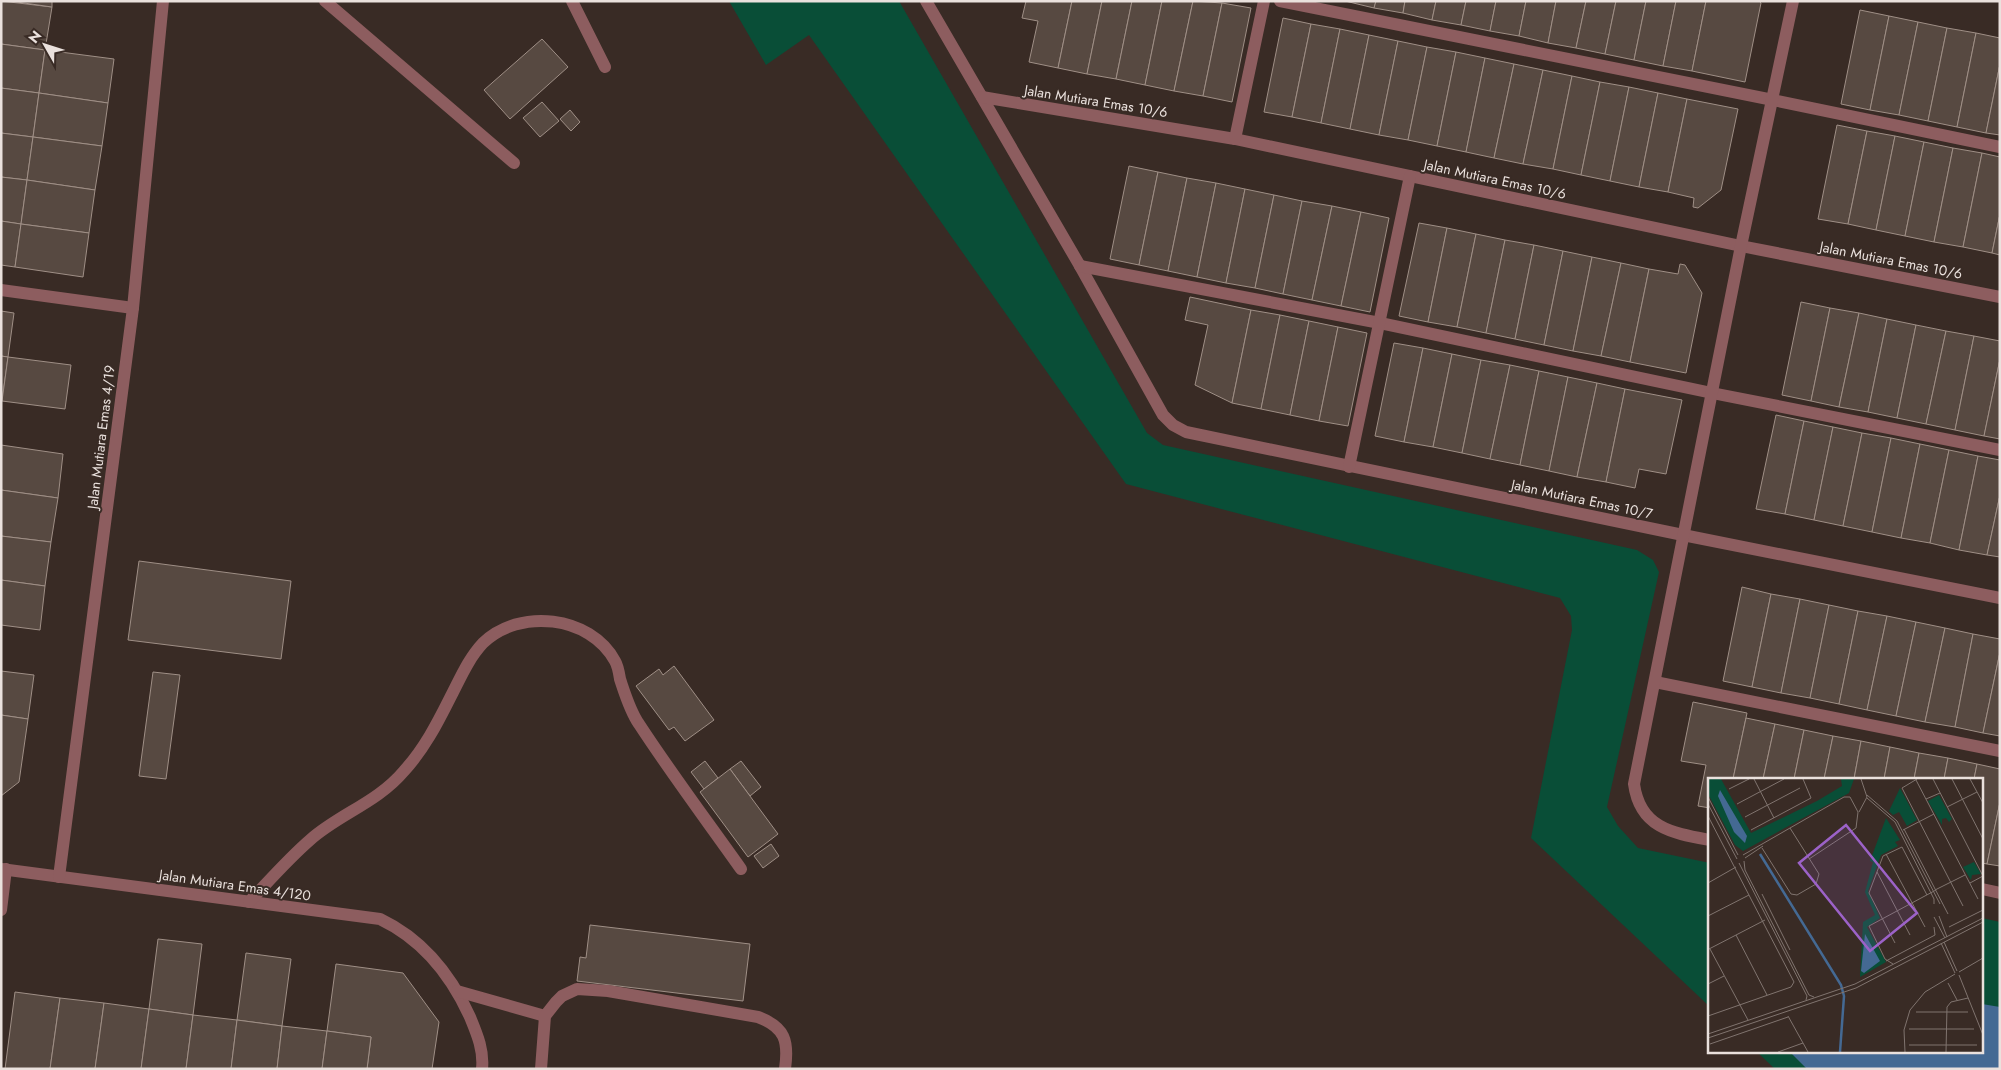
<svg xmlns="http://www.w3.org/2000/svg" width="2001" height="1070" font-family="Jost,sans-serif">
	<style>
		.green { fill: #094e37 }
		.water { fill: #446993 }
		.building { fill: #574941; stroke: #9f8f86 }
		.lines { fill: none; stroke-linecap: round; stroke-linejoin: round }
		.minor { stroke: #8d5d5f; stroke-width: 12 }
		.labels { text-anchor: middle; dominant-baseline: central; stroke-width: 4; stroke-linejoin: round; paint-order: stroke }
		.street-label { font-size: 14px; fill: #eae1dd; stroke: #392b25 }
		.inset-river { fill: none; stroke: #446993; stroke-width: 2.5 }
		.inset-road { fill: none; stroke: #80746f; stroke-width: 1 }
		.view { fill: #9c62c8; fill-opacity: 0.15; stroke: #9c62c8; stroke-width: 2.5 }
		.inset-edge { fill: none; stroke: #eae1dd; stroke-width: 2.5 }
	</style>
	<rect width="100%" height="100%" fill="#392b25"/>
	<g class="green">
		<polygon points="729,1 899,1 1147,433 1163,445 1637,550 1653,560 1659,572 1607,807 1618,826 1638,848 1710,863 1710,1007 1531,838 1572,630 1571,616 1560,598 1126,484 809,35 766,65"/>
		<polygon points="1982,918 2000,922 2000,1069 1775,1069 1756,1051 1982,1051"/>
	</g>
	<polygon class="water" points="1982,1004 2000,1007 2000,1069 1807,1069 1789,1051 1982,1051"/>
	<g class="building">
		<polygon points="1,1 52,7 45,50 1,44"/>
		<polygon points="10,1 52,1 52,7"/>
		<polygon points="1026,1 1072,1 1058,68 1029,62 1038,21 1022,18"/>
		<polygon points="1072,1 1102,1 1087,74 1058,68"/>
		<polygon points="1102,1 1132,1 1116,79 1087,74"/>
		<polygon points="1132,1 1162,1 1145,85 1116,79"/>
		<polygon points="1162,1 1193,1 1174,91 1145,85"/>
		<polygon points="1193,1 1222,3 1203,96 1174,91"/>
		<polygon points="1345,1 1376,1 1374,8"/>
		<polygon points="1376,1 1405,1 1403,13 1374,8"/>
		<polygon points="1405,1 1436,1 1432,20 1403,13"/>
		<polygon points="1436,1 1466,1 1461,25 1432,20"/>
		<polygon points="1466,1 1496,1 1490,31 1461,25"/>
		<polygon points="1496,1 1526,1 1519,36 1490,31"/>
		<polygon points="1526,1 1556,1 1548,43 1519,36"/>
		<polygon points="1556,1 1586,1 1576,48 1548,43"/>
		<polygon points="1586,1 1616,1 1605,54 1576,48"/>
		<polygon points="1616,1 1646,1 1634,60 1605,54"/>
		<polygon points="1646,1 1676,1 1663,66 1634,60"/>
		<polygon points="1676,1 1706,1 1692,71 1663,66"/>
		<polygon points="1706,1 1759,1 1761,3 1745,82 1692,71"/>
		<polygon points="1222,3 1251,8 1232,102 1203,96"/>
		<polygon points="1860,10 1889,16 1870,110 1841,104"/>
		<polygon points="1889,16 1918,22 1899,115 1870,110"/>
		<polygon points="1283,18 1311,24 1292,117 1264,112"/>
		<polygon points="1918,22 1947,28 1928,121 1899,115"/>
		<polygon points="1311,24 1340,29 1321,123 1292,117"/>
		<polygon points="1947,28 1976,33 1957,127 1928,121"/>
		<polygon points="1340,29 1369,35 1350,129 1321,123"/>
		<polygon points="1976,33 2000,38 2000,64 1986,133 1957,127"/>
		<polygon points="1369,35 1398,41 1379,135 1350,129"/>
		<polygon points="542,39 568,67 510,119 484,90"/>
		<polygon points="1398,41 1427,47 1408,140 1379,135"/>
		<polygon points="1,44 45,50 39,93 1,88"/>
		<polygon points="1427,47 1456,52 1437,146 1408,140"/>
		<polygon points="45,50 114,59 108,103 39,93"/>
		<polygon points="1456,52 1485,58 1466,152 1437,146"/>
		<polygon points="1485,58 1514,64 1494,158 1466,152"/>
		<polygon points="1514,64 1543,70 1523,164 1494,158"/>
		<polygon points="2000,64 2000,135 1986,133"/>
		<polygon points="1543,70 1572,76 1553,169 1523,164"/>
		<polygon points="1572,76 1600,82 1581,175 1553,169"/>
		<polygon points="1600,82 1629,87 1610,181 1581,175"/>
		<polygon points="1629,87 1658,93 1639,187 1610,181"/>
		<polygon points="1,88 39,93 33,137 1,133"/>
		<polygon points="39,93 108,103 102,146 33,137"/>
		<polygon points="1658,93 1687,99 1668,192 1639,187"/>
		<polygon points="1687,99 1738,109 1721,190 1698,208 1693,207 1694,198 1668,192"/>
		<polygon points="542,102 559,121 540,137 523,118"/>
		<polygon points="570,110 580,122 571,131 560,119"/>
		<polygon points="1837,125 1867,131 1848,224 1818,219"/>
		<polygon points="1867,131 1895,136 1876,230 1848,224"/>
		<polygon points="1,133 33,137 27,180 1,177"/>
		<polygon points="1895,136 1924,142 1905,236 1876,230"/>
		<polygon points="33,137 102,146 95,190 27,180"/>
		<polygon points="1924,142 1953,148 1934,242 1905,236"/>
		<polygon points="1953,148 1982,153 1963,247 1934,242"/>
		<polygon points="1982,153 2000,157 2000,214 1992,253 1963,247"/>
		<polygon points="1129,166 1158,172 1139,265 1110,259"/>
		<polygon points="1158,172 1187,178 1168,271 1139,265"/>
		<polygon points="1,177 27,180 21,224 1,221"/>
		<polygon points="1187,178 1216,183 1197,277 1168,271"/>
		<polygon points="27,180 95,190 89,233 21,224"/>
		<polygon points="1216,183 1245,189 1226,283 1197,277"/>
		<polygon points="1245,189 1274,195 1255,288 1226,283"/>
		<polygon points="1274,195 1302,201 1283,294 1255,288"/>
		<polygon points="1302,201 1332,206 1312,300 1283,294"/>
		<polygon points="1332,206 1361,212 1341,306 1312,300"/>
		<polygon points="1361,212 1389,218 1370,312 1341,306"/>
		<polygon points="2000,214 2000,255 1992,253"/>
		<polygon points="1,221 21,224 15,267 1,265"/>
		<polygon points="1419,223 1447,228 1428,322 1399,316"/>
		<polygon points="21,224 89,233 83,277 15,267"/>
		<polygon points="1447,228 1476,234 1457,327 1428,322"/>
		<polygon points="1476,234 1505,240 1486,333 1457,327"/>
		<polygon points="1505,240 1534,245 1515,339 1486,333"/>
		<polygon points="1534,245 1563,251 1544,345 1515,339"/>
		<polygon points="1563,251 1592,257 1573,351 1544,345"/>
		<polygon points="1592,257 1621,263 1601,356 1573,351"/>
		<polygon points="1621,263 1649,269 1630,362 1601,356"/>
		<polygon points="1680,264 1685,265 1702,293 1686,373 1630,362 1649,269 1678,274"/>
		<polygon points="1190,297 1251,310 1232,403 1195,385 1208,325 1185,320"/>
		<polygon points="1801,302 1830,308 1811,401 1782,395"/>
		<polygon points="1830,308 1859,313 1839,407 1811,401"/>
		<polygon points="1251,310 1280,315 1261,409 1232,403"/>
		<polygon points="1,311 14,313 8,357 1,356"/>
		<polygon points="1859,313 1887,319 1868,412 1839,407"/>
		<polygon points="1280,315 1309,321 1290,415 1261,409"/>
		<polygon points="1887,319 1916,325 1897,418 1868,412"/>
		<polygon points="1309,321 1338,327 1319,421 1290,415"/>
		<polygon points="1916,325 1946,331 1926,424 1897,418"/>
		<polygon points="1338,327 1367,333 1348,426 1319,421"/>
		<polygon points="1946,331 1974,336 1955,430 1926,424"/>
		<polygon points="1974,336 2000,341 2000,359 1984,436 1955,430"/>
		<polygon points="1394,343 1423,348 1404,442 1375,436"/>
		<polygon points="1423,348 1452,354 1433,447 1404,442"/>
		<polygon points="1452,354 1481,360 1462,453 1433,447"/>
		<polygon points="1,356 8,357 2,401 1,401"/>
		<polygon points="8,357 71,365 65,409 2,401"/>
		<polygon points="2000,359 2000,439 1984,436"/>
		<polygon points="1481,360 1510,365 1490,459 1462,453"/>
		<polygon points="1510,365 1539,371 1520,465 1490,459"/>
		<polygon points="1539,371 1568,377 1549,471 1520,465"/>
		<polygon points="1568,377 1597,383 1577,477 1549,471"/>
		<polygon points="1597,383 1625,389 1606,482 1577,477"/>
		<polygon points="1625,389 1682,400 1666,474 1639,469 1635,488 1606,482"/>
		<polygon points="1776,415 1804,421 1785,514 1756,509"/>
		<polygon points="1804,421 1833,427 1814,520 1785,514"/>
		<polygon points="1833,427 1862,433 1843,526 1814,520"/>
		<polygon points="1862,433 1891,438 1872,532 1843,526"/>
		<polygon points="1891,438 1920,444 1901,538 1872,532"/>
		<polygon points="1920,444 1949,450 1930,543 1901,538"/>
		<polygon points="1,445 63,454 58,498 1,490"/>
		<polygon points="1949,450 1978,456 1959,550 1930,543"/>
		<polygon points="1978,456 2000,460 2000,495 1987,555 1959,550"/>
		<polygon points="1,490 58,498 51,542 1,536"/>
		<polygon points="2000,495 2000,557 1987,555"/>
		<polygon points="1,536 51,542 45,586 1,580"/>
		<polygon points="139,561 291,581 281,659 128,640"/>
		<polygon points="1,580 45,586 40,630 1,625"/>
		<polygon points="1742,587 1771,594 1752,687 1723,681"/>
		<polygon points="1771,594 1800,599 1781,693 1752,687"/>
		<polygon points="1800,599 1829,605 1810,698 1781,693"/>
		<polygon points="1829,605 1858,611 1839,704 1810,698"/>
		<polygon points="1858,611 1887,616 1867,710 1839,704"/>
		<polygon points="1887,616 1916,622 1896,716 1867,710"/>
		<polygon points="1916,622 1945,628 1925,722 1896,716"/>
		<polygon points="1945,628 1973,634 1955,727 1925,722"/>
		<polygon points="1973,634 2000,639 2000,652 1983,733 1955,727"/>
		<polygon points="2000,652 2000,736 1983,733"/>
		<polygon points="674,666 714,720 685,741 674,727 669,730 636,686 659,669 663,675"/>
		<polygon points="1,671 34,675 28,719 1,715"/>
		<polygon points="153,672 180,675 166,779 139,776"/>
		<polygon points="1693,702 1747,713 1733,779 1710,779 1710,808 1698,806 1706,765 1681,761"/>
		<polygon points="1,715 28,719 19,782 1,796"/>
		<polygon points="1746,718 1775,724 1763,779 1733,779"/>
		<polygon points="1775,724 1804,730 1794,779 1763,779"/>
		<polygon points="1804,730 1833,736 1824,779 1794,779"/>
		<polygon points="1833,736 1861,741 1854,779 1824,779"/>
		<polygon points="1861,741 1890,747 1884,779 1854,779"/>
		<polygon points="1890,747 1919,753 1914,779 1884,779"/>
		<polygon points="1919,753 1948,758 1944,779 1914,779"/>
		<polygon points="1948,758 1977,764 1974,779 1944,779"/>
		<polygon points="705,761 718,778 704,789 691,772"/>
		<polygon points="741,761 761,787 750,796 730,769"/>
		<polygon points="1977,764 2000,769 2000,802 1987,864 1982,863 1982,779 1974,779"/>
		<polygon points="730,769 778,834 748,857 700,792"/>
		<polygon points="2000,802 2000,866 1987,864"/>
		<polygon points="771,844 779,856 763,868 754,856"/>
		<polygon points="590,925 750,944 743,1001 577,981 580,957 586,958"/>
		<polygon points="158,939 202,944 193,1015 149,1009"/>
		<polygon points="246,953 291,959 282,1026 237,1020"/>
		<polygon points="336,964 403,973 439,1022 432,1069 367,1069 371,1037 327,1031"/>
		<polygon points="15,992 60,998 50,1069 5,1069"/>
		<polygon points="60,998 104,1003 95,1069 50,1069"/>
		<polygon points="104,1003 149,1009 141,1069 95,1069"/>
		<polygon points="149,1009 193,1015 186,1069 141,1069"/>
		<polygon points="193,1015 237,1020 231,1069 186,1069"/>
		<polygon points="237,1020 282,1026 277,1069 231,1069"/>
		<polygon points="282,1026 327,1031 322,1069 277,1069"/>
		<polygon points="327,1031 371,1037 367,1069 322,1069"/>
	</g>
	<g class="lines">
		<g class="minor">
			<polyline points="325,1 514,163"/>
			<polyline points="572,1 605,67"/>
			<polyline points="926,1 1080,266 1163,415 1173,425 1186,432 1683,535 2000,598"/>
			<polyline points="1280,1 1773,100 2000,147"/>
			<polyline points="982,97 1235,139 1741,246 2000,297"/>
			<polyline points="1235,139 1264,1"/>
			<polyline points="1080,266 1380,323 1712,393 2000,450"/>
			<polyline points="1,290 133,308"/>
			<polyline points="1349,467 1410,176"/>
			<polyline points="1655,682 2000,751"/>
			<path d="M1710,840C1672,833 1640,828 1634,784L1741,246L1793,1"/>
			<path d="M1,869L380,919C422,939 451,975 470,1017C477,1034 484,1050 482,1069"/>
			<polyline points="59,877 133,308 163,1"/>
			<polyline points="1982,889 2000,893"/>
			<path d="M249,902C269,881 288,859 310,840C339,814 377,803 404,771C424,749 437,724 450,698C460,679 468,659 483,643C519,608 590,615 615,661C618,666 619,673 620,679C625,694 630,711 639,724C671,773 707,821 741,869"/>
			<polyline points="1,910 6,869"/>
			<polyline points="457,991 545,1016"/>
			<path d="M541,1069L545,1016L556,1002L562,996L577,989L608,991L758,1017C785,1027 789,1041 785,1069"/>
		</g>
	</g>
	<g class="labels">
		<g class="street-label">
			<text transform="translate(1096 101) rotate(9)">Jalan Mutiara Emas 10/6</text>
			<text transform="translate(1495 179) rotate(12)">Jalan Mutiara Emas 10/6</text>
			<text transform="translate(1891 260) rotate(11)">Jalan Mutiara Emas 10/6</text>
			<text transform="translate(101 437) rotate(-83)">Jalan Mutiara Emas 4/19</text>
			<text transform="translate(1582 499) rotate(12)">Jalan Mutiara Emas 10/7</text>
			<text transform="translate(235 885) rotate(8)">Jalan Mutiara Emas 4/120</text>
		</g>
	</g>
	<g transform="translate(1708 778)">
		<rect width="275" height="275" fill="#392b25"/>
		<path d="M0,1H13L43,55L109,23L134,8L133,1H146L141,15L35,73L27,67L0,16ZM192,10L209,42L199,48L191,34L185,37L181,33ZM231,17L244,41L241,44L238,40L234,41V47L220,23ZM178,40L192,62L187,64L190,68L173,77L160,113L172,140L159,149L178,184L152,199L155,144L167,137L157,114L165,84L162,83ZM266,84L273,96L264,97L263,102L255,89Z" fill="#094e37"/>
		<path d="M12,12L39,58L37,65L26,54L10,18ZM157,156L172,183L156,195L153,193Z" fill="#446993"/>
		<path class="inset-river" d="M52,76L133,207L136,218L132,274"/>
		<path class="inset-road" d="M46,1L66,40M209,1L194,10L255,128M225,1L275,98L262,105M244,1L275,61M262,1L275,25M208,2L270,121M21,11L41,1M159,17L189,43L232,126M0,19L30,77M159,20L187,44L226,121V126M218,21L232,15M0,26L29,81M29,26L76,1M239,29L269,14M151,34L159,19L153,1M0,38L86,204L83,209L0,238M37,39L92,10M196,51L240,136M43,52L103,20L95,1M195,52L226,36M54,70L83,116L89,117L108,106L111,96L82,50M178,76L217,149M35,77L136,19H142L150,34L148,50L101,81M37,80L55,68M36,83L37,92L101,217L106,219M31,85L99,218L98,222M169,94L202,157M0,105L28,89M227,112L257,97M54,116L82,172M0,138L41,117M231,138L239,159M226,139L237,160M241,149L275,132M28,157L59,217M236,164L249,193M187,165L161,115L175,78L194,69L219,117M233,165L247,195M1,171L57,142M2,171L40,242M178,183L227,157L226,149M185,186L177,181L161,148L228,112M251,194L275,180M251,197L275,257M240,205L249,222M0,206L16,198M208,234H260M80,238L100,274M201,251H266M0,256L147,206L275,140M0,260L148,210L275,144M2,266L80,239M201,267H269M70,274L95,265M197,274L196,252L202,232L217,214L247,196M238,274L239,229L243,224L260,220"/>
		<path class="view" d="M138,47L209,135L162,173L91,85Z"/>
		<rect width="275" height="275" class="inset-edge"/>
	</g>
	<rect width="2001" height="1070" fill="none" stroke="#eae1dd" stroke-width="5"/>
	<g transform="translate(45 45) rotate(309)" stroke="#392b25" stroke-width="4" paint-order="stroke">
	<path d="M0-4L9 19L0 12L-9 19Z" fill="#eae1dd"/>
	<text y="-8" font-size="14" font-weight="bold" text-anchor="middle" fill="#eae1dd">N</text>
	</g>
</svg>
